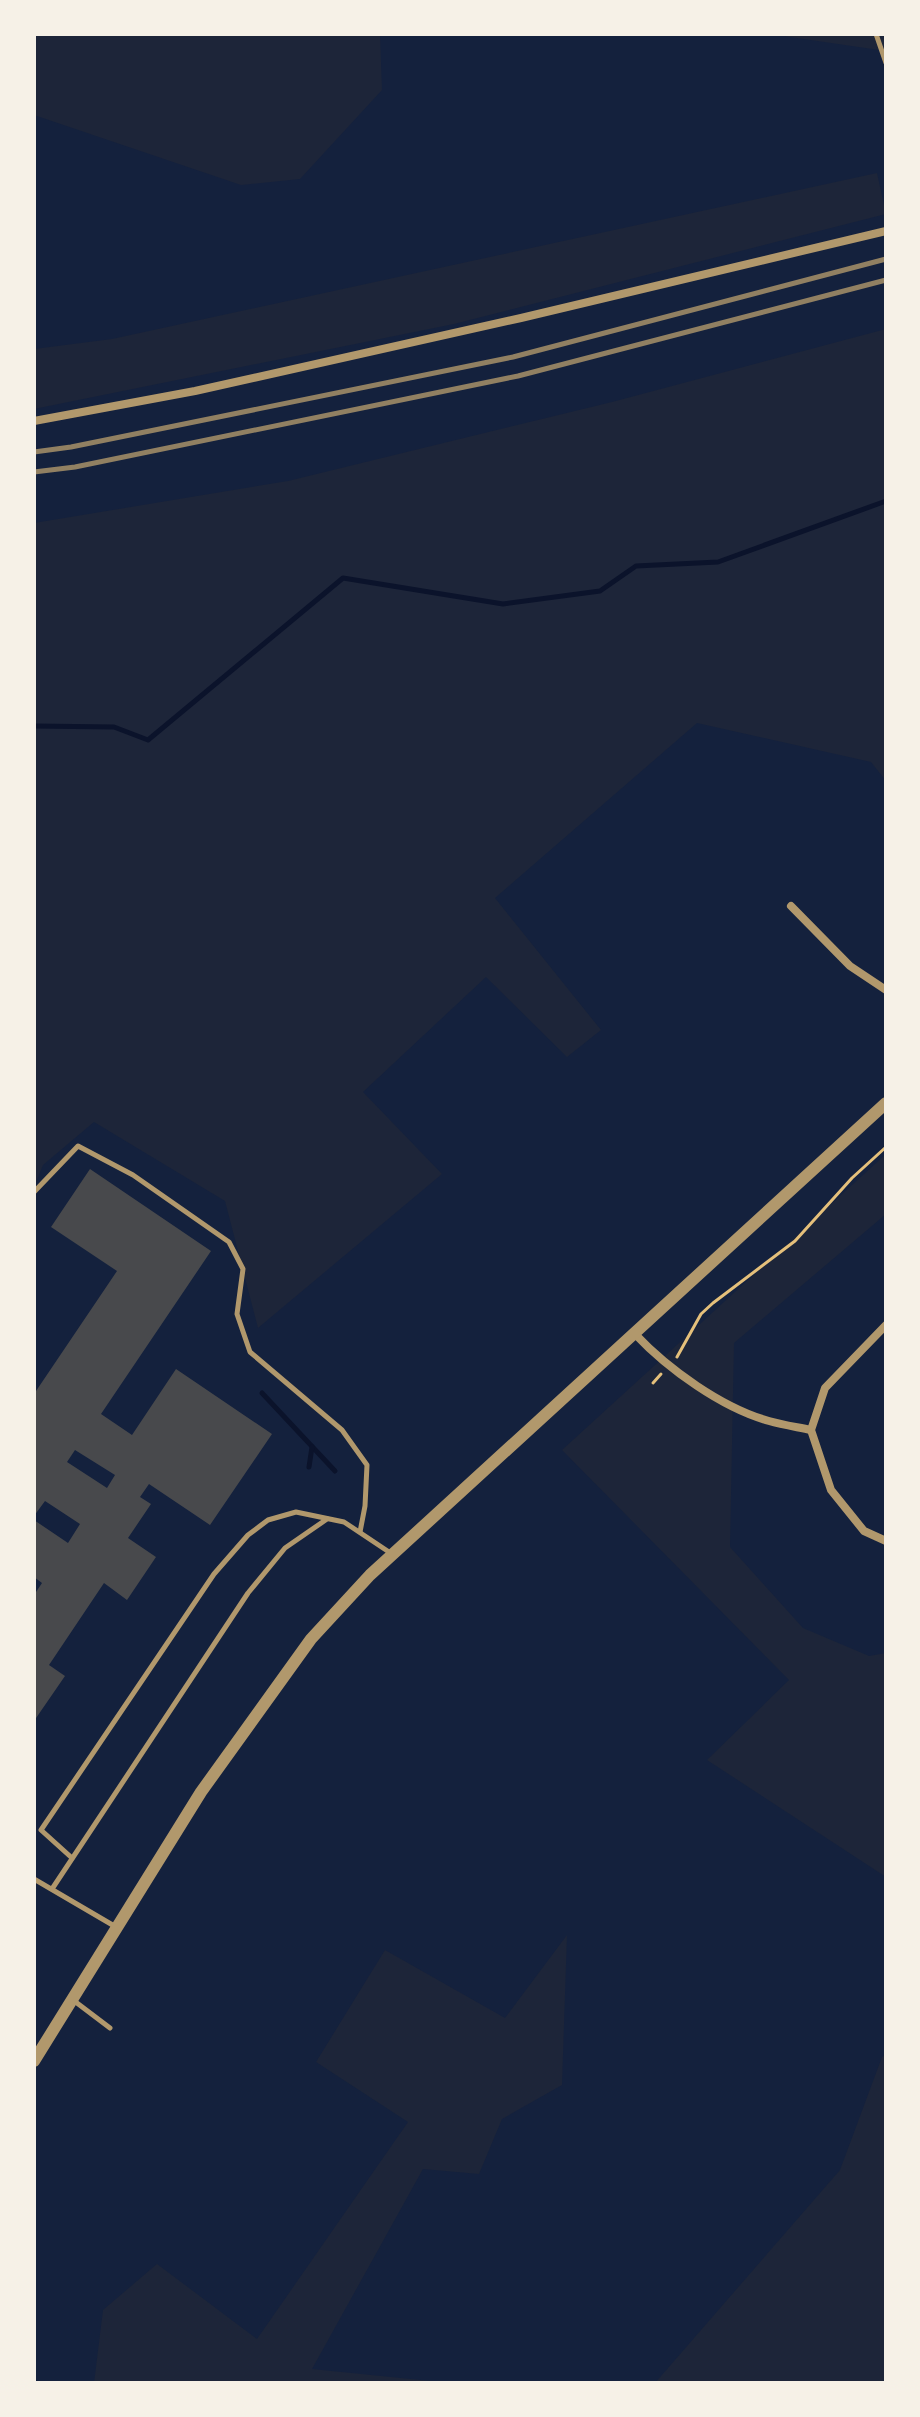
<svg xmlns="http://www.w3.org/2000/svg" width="920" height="2417" font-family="'PT Serif',serif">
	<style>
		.green { fill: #1d2539 }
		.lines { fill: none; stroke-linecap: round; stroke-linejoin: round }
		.stream { stroke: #0b132b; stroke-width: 5 }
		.building { fill: #48494c; fill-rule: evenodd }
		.path { stroke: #e5c07b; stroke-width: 3 }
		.service { stroke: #b1986c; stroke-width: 5 }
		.minor { stroke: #b1986c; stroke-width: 8 }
		.tertiary { stroke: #b1986c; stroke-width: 12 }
		.rail { stroke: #918062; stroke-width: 5 }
	</style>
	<rect width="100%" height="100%" fill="#14213d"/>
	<g class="green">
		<polygon points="34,34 380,34 382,90 300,179 241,185 34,115"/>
		<polygon points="775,34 886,34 886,51 790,37"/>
		<polygon points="877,173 886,214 454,324 34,409 34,349 112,339"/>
		<polygon points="886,329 886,781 871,762 697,723 495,898 601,1030 567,1057 486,977 363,1092 442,1174 258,1328 225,1201 94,1122 43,1165 34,1187 34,523 288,481 612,402"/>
		<polygon points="886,1154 886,1214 734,1343 730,1547 803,1628 869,1656 886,1653 886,1877 707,1760 789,1680 562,1450"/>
		<polygon points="567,1935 562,2085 502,2119 479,2174 423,2169 312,2369 450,2383 94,2383 103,2310 157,2264 257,2339 408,2122 316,2062 385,1950 505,2018"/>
		<polygon points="886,2054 886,2383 655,2383 840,2170 882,2057"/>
	</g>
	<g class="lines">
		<g class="stream">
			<polyline points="34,726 114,727 148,740 343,578 503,604 600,591 636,566 718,562 886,501"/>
			<polyline points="262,1393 335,1471"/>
			<polyline points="309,1467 312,1447"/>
		</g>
	</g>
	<path class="building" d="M90,1169L211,1251L101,1414L132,1435L176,1369L272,1434L210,1525L149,1484L140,1497L151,1504L128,1538L156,1557L127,1600L104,1583L49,1665L65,1676L34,1721V1595L42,1583L34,1577V1520L68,1543L80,1524L45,1501L34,1516V1394L117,1271L51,1227ZM75,1450L115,1475L107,1488L67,1462Z"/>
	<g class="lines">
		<g class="path">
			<polyline points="677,1357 701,1314 713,1303 795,1241 852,1178 886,1147"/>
			<polyline points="653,1383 661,1374"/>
		</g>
		<g class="service">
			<polyline points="876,34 886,63"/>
			<polyline points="34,1192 78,1146 133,1175 229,1242 243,1269 237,1314 250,1352 342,1430 367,1465 365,1506 360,1532"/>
			<polyline points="72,1858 41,1830 214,1574 248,1535 268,1520 296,1512 344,1522 392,1554"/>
			<polyline points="34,1879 116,1927"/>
			<polyline points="52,1889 248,1593 285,1548 327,1519"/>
			<polyline points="73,2000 110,2028"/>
		</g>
		<g class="minor">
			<polyline points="34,421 195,391 521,318 886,231"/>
			<polyline points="791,906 850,966 886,990"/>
			<polyline points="886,1325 825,1388 811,1430 831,1490 864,1531 886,1541"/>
			<path d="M635,1334C668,1369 722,1408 769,1421C783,1425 797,1427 811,1430"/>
		</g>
		<polyline class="tertiary" points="34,2061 201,1792 311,1639 370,1575 886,1103"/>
		<g class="rail">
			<polyline points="34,452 71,447 513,357 886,259"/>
			<polyline points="34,472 75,467 518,376 886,280"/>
		</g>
	</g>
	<rect width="920" height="2417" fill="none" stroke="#f6f1e7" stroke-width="72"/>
</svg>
